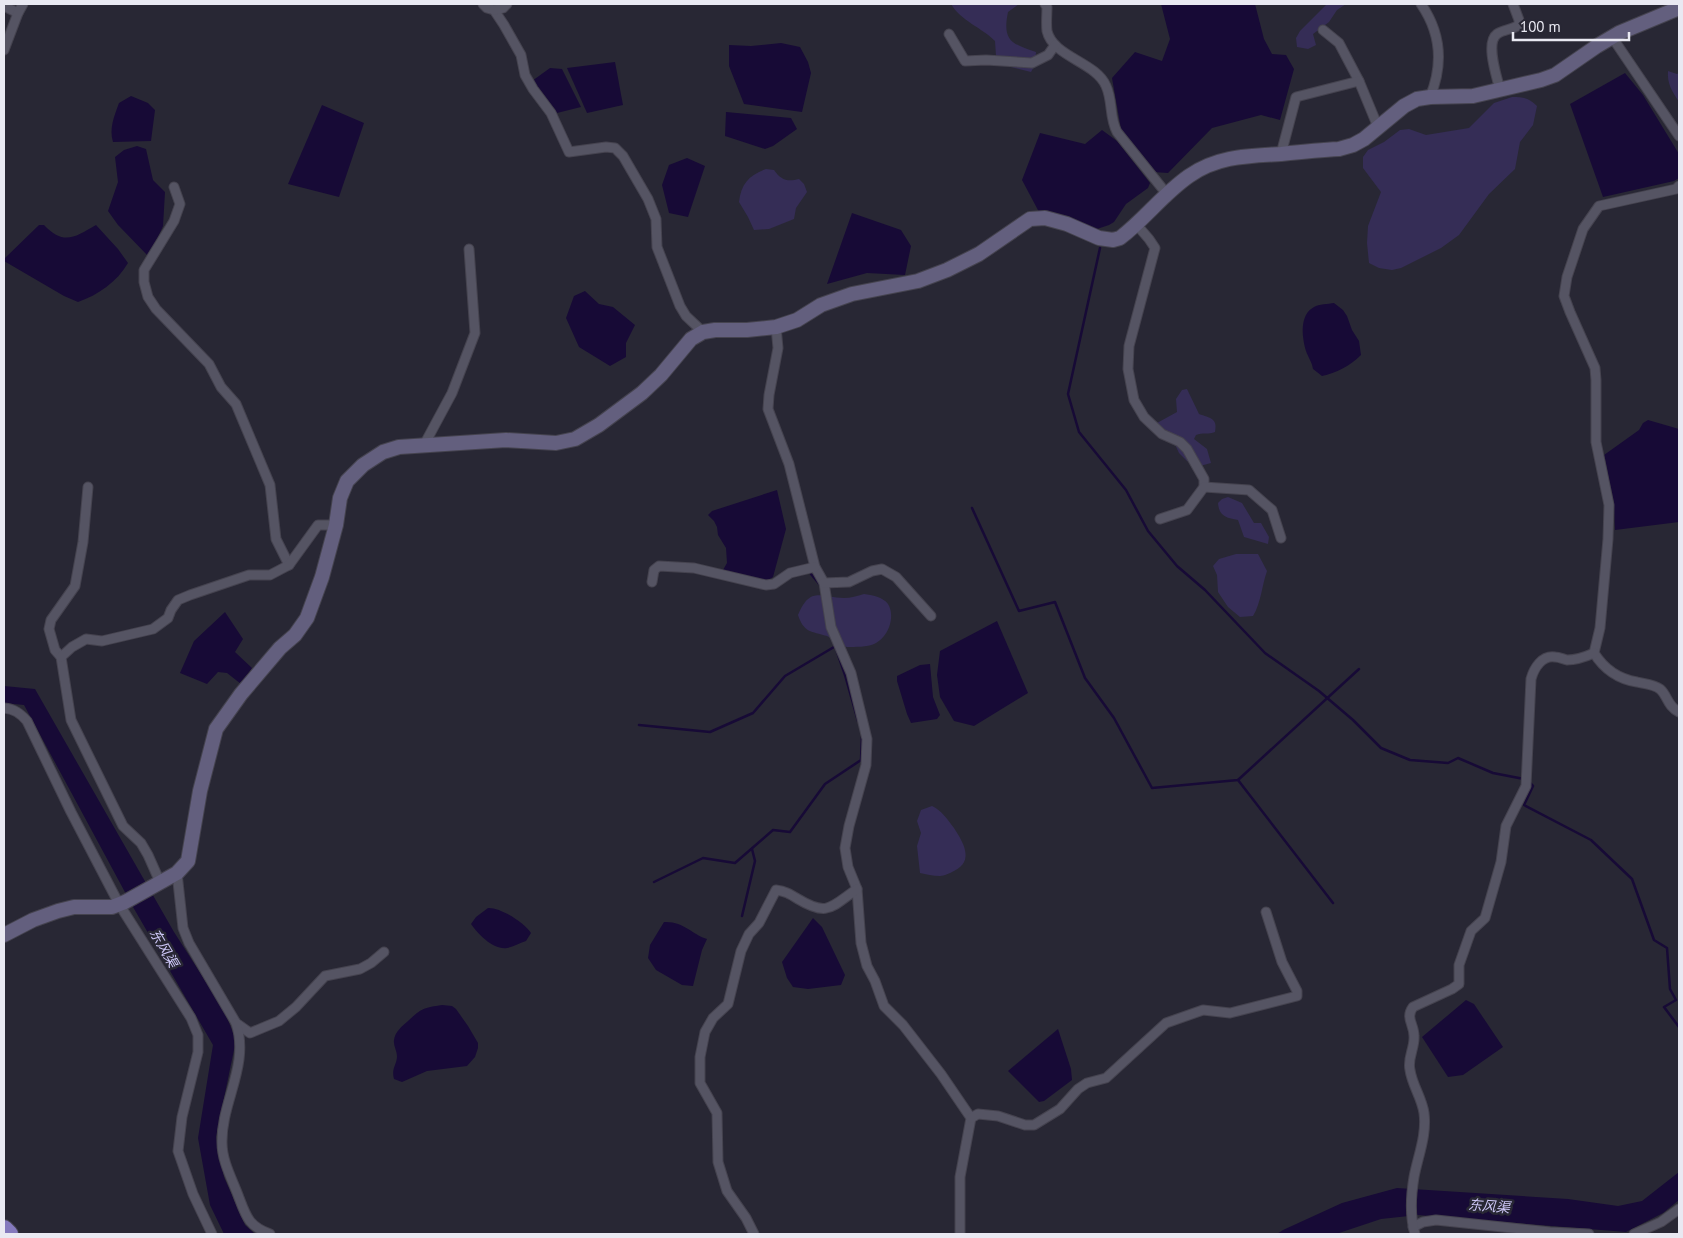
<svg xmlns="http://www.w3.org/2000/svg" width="1683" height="1238" font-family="'PT Sans','Noto Sans SC',sans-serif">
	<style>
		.green { fill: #352d56 }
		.water { fill: #170a36 }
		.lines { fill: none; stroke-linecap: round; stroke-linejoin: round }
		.stream { stroke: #170a36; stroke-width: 2.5 }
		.street-casing { stroke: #45434f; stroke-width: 11 }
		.secondary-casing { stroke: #45434f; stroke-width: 16 }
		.highway-casing { stroke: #45434f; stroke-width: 20 }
		.street { stroke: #555463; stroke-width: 9 }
		.secondary { stroke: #635f7e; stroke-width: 14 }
		.highway { stroke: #8479bd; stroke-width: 18 }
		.labels { text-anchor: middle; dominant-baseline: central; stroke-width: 5; stroke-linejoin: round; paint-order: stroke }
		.water-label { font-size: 14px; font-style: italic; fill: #cdc7f7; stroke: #282734 }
	</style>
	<rect width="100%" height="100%" fill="#282734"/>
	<g class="green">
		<path d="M951,4H1019L1008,12C1002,41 1012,44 1036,52L1035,65L1031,72L1003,65L996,56L995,41C981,27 961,21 951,4Z"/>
		<polygon points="1327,4 1346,4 1337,10 1329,22 1313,34 1316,45 1308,49 1297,47 1296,38 1300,31"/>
		<path d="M1668,71L1677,74L1679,73V102C1672,91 1667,84 1668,71Z"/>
		<path d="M1512,97C1523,97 1529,98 1537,106L1533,125L1520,142L1515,169L1489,194L1459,235L1441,248L1401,268L1392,270L1379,268L1369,263L1367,243L1368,226L1381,192L1363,168V157L1368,150L1384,142L1400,130L1409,129L1426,135L1469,128L1494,103Z"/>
		<path d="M766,169L774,170C781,180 787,182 799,179L804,184L807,192L796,208L794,219L769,229L754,230L748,217L739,202C741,184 749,175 766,169Z"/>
		<path d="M1187,389L1199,414C1210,418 1218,418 1215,432C1209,435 1202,432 1196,435L1194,439L1207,449L1211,463L1200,466L1187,461L1179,453L1172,438L1158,432L1157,423L1177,412L1176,399L1182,390Z"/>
		<path d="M1228,497L1242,503L1254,523H1261L1269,537L1268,544L1244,537L1238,520C1226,518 1219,516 1218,503L1222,499Z"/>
		<path d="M1236,554H1258L1267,571C1262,585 1261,603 1253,616L1240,617L1228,607L1218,592L1217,575L1213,566L1219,559Z"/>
		<path d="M864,594C872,595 883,597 888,604C896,617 888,638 874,644C868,647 854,647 847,647C841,646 833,639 827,636C811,631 804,633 798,615C810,586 820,597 844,598C851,598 857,596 864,594Z"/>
		<path d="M932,806C941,810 948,820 954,828C963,842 975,861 954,871C950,873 944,876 940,876C933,876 926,874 920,873L917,846L921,833L917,821L921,810Z"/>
	</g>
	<g class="water">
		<polygon points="1161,4 1255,4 1264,39 1272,54 1286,55 1294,69 1280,120 1261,115 1212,128 1168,173 1153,172 1121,129 1112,78 1135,52 1162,61 1170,39"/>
		<polygon points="781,43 800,47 808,62 811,73 802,112 744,104 729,66 729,45 751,46"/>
		<polygon points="615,62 623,105 587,113 567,68"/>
		<polygon points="550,68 562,69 581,107 557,113 532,81"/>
		<polygon points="1625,73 1643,95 1679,154 1679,178 1674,181 1603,197 1570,104"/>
		<path d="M131,96L148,103L155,110L151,141L113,142C109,128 114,117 119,103Z"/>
		<polygon points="322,105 364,123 339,197 288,184"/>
		<polygon points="726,112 791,118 797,129 773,146 765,149 725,136"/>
		<polygon points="1102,130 1117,141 1150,183 1148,188 1126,204 1114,222 1109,225 1097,229 1066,218 1039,212 1022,180 1040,133 1085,144"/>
		<polygon points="137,146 146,149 153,180 165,192 163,226 149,257 118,225 108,211 118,182 115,157 124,150"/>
		<polygon points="687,158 705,166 688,217 669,213 662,185 669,165"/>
		<polygon points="852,213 901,230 911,246 905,275 867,273 827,284"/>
		<path d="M39,225H44C64,246 75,237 96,225L118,249L128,263C117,282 98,295 78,302L64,296L4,261V259Z"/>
		<polygon points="585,291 599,304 613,307 635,325 626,343 626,357 610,366 579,347 566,318 574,296"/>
		<path d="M1334,303L1343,310L1347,316L1352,330L1359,341L1361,355C1350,366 1336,373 1322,376L1313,369C1312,362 1308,357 1306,351C1302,337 1299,315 1314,307C1319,304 1328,304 1334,303Z"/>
		<polygon points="1648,420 1679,429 1679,522 1615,530 1614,504 1604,455 1639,430 1643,423"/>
		<polygon points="777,490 786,529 773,577 767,581 726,573 723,570 727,563 726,548 718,535 717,527 714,521 708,515 712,511"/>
		<polygon points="225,612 243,639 235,652 252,668 241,684 227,673 218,672 207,684 180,673 194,641"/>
		<polygon points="997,621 1028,693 974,726 954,721 940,697 937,675 940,651"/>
		<polygon points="930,664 933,697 940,715 937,719 911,723 907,714 897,681 897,676 920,665"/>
		<polygon points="4,686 35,689 174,932 224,1010 236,1040 216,1137 224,1177 245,1225 255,1234 224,1234 210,1205 198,1138 213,1045 133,907 24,705 4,703"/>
		<path d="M488,908C500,907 525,923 531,933L526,941C519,943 513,947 507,948C493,950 478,934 471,924L476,917Z"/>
		<polygon points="813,918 822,927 845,975 841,985 808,989 793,987 787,978 782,962"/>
		<path d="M664,922C684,921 691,934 707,939L702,950L693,986L682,985L656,970L648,958L650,945Z"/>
		<polygon points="1466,1000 1474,1004 1503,1047 1463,1075 1448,1077 1422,1037"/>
		<path d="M442,1005L452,1006L456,1009L468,1026L478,1043V1048L475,1057L467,1066L427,1071L402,1082L394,1079C391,1068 397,1065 397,1056C397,1051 393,1045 394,1040C395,1032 402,1026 408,1021C422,1008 423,1008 442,1005Z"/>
		<polygon points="1058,1029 1071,1069 1072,1080 1044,1101 1039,1102 1008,1071"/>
		<polygon points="1679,1172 1679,1200 1663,1213 1626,1232 1418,1215 1381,1219 1336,1234 1277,1234 1283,1230 1342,1203 1397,1188 1568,1199 1618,1206 1642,1201"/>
	</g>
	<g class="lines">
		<g class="stream">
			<polyline points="1100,248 1068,394 1079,432 1126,490 1148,531 1177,566 1205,590 1265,653 1319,691 1353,720 1381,748 1410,760 1448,763 1458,758 1493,773 1524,779"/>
			<polyline points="972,508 1019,611 1055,602 1085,678 1114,718 1152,788 1238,780 1359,669"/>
			<polyline points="811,574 821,586"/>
			<polyline points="833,640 845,675 858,721"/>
			<polyline points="639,725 710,732 753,713 785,676 834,647"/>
			<polyline points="1238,780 1333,903"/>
			<polyline points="1529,782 1533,786 1524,805 1591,840 1632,879 1654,940 1667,948 1670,989 1676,1000 1664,1007 1679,1027"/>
			<polyline points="654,882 703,858 735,863 773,830 790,832 825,784 861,760 862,736"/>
			<polyline points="742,916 755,861 752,849"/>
		</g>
		<defs>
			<g id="street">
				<polyline points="483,4 487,8 494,10 504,25 521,55 525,75 533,89 551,113 569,152 606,147 615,148 623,156 648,199 656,219 657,247 680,306 686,316 703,332"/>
				<path d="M1045,4L1047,7C1047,14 1046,23 1047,31C1053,57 1096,62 1106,86C1113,101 1109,117 1117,132L1166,193"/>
				<path d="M1421,4C1441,33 1444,63 1430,97"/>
				<polyline points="4,6 18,13"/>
				<polyline points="494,10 503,8 507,4"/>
				<polyline points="1323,30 1339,43 1359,81"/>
				<polyline points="949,34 965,61 986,60 1032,63 1048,55 1055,45"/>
				<polyline points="1612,37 1679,136"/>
				<polyline points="4,50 18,13 23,4"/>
				<path d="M1500,90C1497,77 1485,43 1497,34C1504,29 1512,30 1519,25V20L1513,4"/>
				<polyline points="1281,154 1296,97 1359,81 1378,127"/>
				<path d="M1679,186L1676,189L1599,206L1583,229L1567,277L1564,296L1570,312L1595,368L1596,380V442L1609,505L1608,539L1600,628L1594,653C1604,669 1618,679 1637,682C1645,684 1653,684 1660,689C1668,696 1667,706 1679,712"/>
				<polyline points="174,187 180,204 174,221 144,270 144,282 148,297 156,309 209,364 221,387 236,404 270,485 276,539 289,565"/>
				<polyline points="1136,224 1149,239 1155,248 1129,346 1128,369 1134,400 1144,417 1162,434 1180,442 1187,449 1204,479 1204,487 1187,510 1160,519"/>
				<polyline points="776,327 778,348 769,395 768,409 789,464 815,567 824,583 831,627 851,673 867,739 866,765 849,826 845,848 848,867 857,889 861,943 867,966 875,981 884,1006 903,1025 941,1074 971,1118 960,1177 960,1234"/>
				<polyline points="424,445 452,393 475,333 469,249"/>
				<polyline points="88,487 83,542 75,586 51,620 49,629 55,650 61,657 71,720 123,826 141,843 148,855 160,882"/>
				<polyline points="1204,487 1249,490 1272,510 1281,538"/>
				<polyline points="652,582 654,570 659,566 694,568 766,585 774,584 790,573 815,567"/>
				<polyline points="824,583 849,582 872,571 882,569 896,577 931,616"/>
				<polyline points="61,657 72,647 86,639 102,641 153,629 168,618 171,610 178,600 190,595 249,575 270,575 289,565 318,525 336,525"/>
				<path d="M4,708C14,709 20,713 27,721L71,812L119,904L191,1018L198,1035V1052L182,1117L178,1151L193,1194L212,1234"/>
				<polyline points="177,873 183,928 189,943 236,1023 250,1033 279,1021 296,1007 325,976 360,969 371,963 384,952"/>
				<path d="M236,1023C250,1065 221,1102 222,1143C222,1161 232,1179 238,1195C246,1216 248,1226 270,1234"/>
				<polyline points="971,1118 978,1114 998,1116 1025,1125 1034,1125 1060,1109 1078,1089 1087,1083 1106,1078 1166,1023 1203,1010 1230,1013 1297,996 1297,991 1282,962 1266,912"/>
				<polyline points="1413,1227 1423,1222 1436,1220 1550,1232 1589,1234"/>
				<path d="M754,1234L746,1218L727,1191L718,1162L717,1113L700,1083V1057L705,1032L713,1018L728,1004L741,951L749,934L759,923L776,890C785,891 790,894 798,899C828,917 831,907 857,889"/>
				<path d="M1415,1234C1410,1217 1411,1195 1414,1177C1418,1156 1427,1135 1424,1113C1422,1098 1412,1085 1410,1070C1407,1058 1415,1048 1414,1036C1414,1024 1405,1018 1413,1007L1452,989L1459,984V965L1471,931L1485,918L1501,862L1506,826L1526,786L1531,679C1534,668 1542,655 1555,657C1559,657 1563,659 1567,660C1577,660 1585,657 1594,653"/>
				<polyline points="1634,1234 1661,1222 1679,1209"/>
			</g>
			<path id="secondary" d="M4,935L33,920L58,911L74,907H112L125,902L177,873L188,861L200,791L216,729L241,694L280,648L295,635L307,618L322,577L336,525L340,498L347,481L363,465L383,452L399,447L506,440L556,443L575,439L599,425L642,393L661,375L691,339L703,332L715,330H747L776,327L797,320L821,305L852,294L918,281L947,270L979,254L1030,219L1045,218L1067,224L1099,238L1113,240L1120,238C1145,219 1163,194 1189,176C1217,156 1248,156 1281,154C1300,152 1320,150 1339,149L1353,145L1364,139L1404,106L1417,99L1430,97L1473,96L1541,80L1555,75L1597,46L1619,33L1679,8"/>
			<polyline id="highway" points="4,1229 9,1234"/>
		</defs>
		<use href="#street" class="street-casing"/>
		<use href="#secondary" class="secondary-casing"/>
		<use href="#highway" class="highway-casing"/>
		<use href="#street" class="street"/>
		<use href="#secondary" class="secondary"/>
		<use href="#highway" class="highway"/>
	</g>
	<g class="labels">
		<g class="water-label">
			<text transform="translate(164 948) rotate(60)">东风渠</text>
			<text transform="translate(1489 1206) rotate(5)">东风渠</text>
		</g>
	</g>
	<rect width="1683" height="1238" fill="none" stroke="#e9e9f2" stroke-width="10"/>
	<path d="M1513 32v8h116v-8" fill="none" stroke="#e9e9f2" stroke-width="2.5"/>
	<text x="1520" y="32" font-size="15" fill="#e9e9f2" stroke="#282734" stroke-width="4" paint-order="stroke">100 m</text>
</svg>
